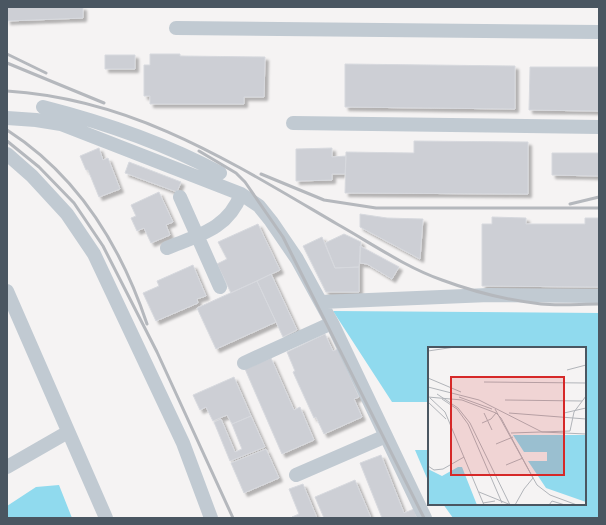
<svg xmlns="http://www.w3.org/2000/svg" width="606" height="525" viewBox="0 0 606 525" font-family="Inter,sans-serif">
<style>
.water{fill:#90daee}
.building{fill:#cdcfd5;stroke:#d7d9de;filter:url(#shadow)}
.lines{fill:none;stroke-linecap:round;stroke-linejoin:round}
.minor{stroke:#c1cad2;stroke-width:14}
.rail{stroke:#b5b8bd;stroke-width:3}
.inset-road{fill:none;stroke:#b1b4b9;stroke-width:1}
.view{fill:#d62828;fill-opacity:0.15;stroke:#d62828;stroke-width:2}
.inset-edge{fill:none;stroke:#4a5661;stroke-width:2}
</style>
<defs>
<filter id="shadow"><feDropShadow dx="3.5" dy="3.5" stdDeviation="1" flood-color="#0004"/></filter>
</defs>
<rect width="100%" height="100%" fill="#f5f3f3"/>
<!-- water -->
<path class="water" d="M333,311L599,313V518H453L443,504H585V348H429V402H392Z
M415,450H429V483Z
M59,485L72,518H7V506L36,487Z"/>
<!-- building -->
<path class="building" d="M7,7H83V18L7,21Z
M150,54H180V56L265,57L264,97H244V104H150V96H144V65H150Z
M105,55H135V69H105Z
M345,64L515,66V109L345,107Z
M530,67H599V111L529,110Z
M414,141L528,142V194L345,193L346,152L414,153Z
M99,148L103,160L108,158L120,189L99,197L88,170H86L80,156Z
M332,148V157L346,156L345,174H332V180L296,181V149Z
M552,153H599V176L552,175Z
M129,162L181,182L177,192L125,173Z
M159,192L173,222L166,225L170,235L151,243L144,228L137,231L131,218L136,216L131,205Z
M360,214L387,218L423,219L420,259L360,227Z
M492,217L526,218V224H585V218H599V287L482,286V224H492Z
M258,224L280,270L231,293L217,264L227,259L218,242Z
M344,234L361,242L359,267L335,268L325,243Z
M322,237L335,268L359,267V292H326L303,246Z
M360,246L399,267L392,279L367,264L360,263Z
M193,265L206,296L197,299L198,303L156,321L143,293L159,286L157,281Z
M271,274L297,330L283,337L257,281Z
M257,281L276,322L216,349L197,308Z
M325,334L333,351L338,349L359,397L354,399L362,417L324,434L316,417L314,418L293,372L295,371L287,352Z
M271,358L294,410L300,407L314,440L282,454L245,369Z
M234,377L251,416L232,424L227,415L213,421L206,407L200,410L193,395Z
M251,416L265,447L230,461L214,422L221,419L235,452L242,449L232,424Z
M266,449L279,478L244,493L231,463Z
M381,455L404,513L414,509L417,518H382L360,463Z
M355,480L371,518H324L315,497Z
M303,484L317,518L292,517L299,514L289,489Z"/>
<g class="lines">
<!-- minor -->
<path class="minor" d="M176,28L599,32
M43,107C106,123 164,143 220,173
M7,118L36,120L61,124L241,194L259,206L271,221L297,259L332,323L425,518
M293,123L599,127
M7,154L32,176L67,214L94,254L183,443L211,518
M180,197L220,287
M167,248C199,235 228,229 241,194
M7,291L106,518
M321,302L489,295L599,296
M244,363L332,323
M7,467L68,432
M296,475L386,436"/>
<!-- rail -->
<path class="rail" d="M7,54L46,73
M7,63L104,103
M7,91C134,99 231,162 337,224C371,243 405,267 442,280C474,292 507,300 541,304C560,306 580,304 599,304
M7,130C77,175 121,246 147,324
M7,141L39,167L74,203L103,246L157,352L233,518
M199,151L236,173L245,182L283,237L424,518
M261,174L324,200L376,208H599
M570,204L599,197"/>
</g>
<!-- overview -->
<g transform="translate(428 347)">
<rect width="158" height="158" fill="#f5f3f3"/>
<path d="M85,88H158V155L118,141L100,114H119V105H96ZM30,120H34L49,158H0V122L14,129Z" fill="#90daee"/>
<path class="inset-road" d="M0,4L27,0M139,23L158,18M0,31L33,45M56,35L158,36M0,40L51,53L114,85L158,87M9,47L30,61L42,76L82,158M0,50L34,53L68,66L73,71L105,131L96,142L87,158M31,50L64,62M2,51L17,65L56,158M14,52L29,62L40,77L74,156M77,53L154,54M0,55L18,72M67,62L109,138L122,148L149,158M56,66L64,83M81,66L158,72M136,66L158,61M54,76L63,72L68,66M83,86L142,84L146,65L158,49M68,97L85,90M78,118L95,111M0,119L6,123L15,122L36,110M51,145L83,158M55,156L67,154M121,158L124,154L137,158"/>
<path class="view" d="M23,30H136V128H23Z"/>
<rect width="158" height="158" class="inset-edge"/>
</g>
<!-- border -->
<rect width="606" height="525" fill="none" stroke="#4a5661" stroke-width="16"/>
</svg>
